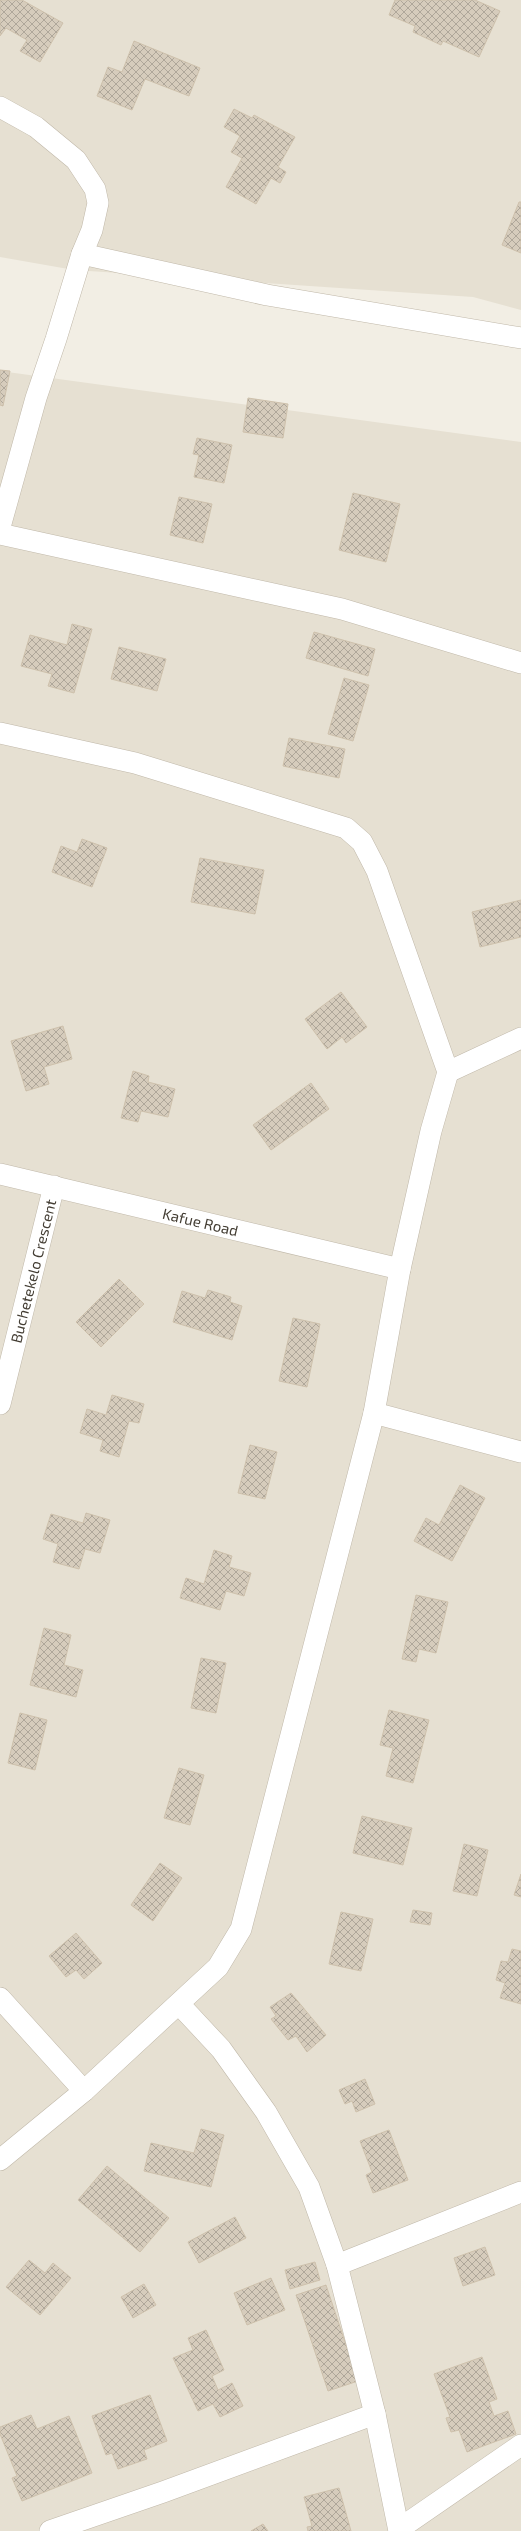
<svg xmlns="http://www.w3.org/2000/svg" width="521" height="2531" viewBox="0 0 521 2531" font-family="'Exo 2',sans-serif">
<style>
.residential{fill:#e6e0d2}
.building{fill:url(#building-cross-hatch);stroke:#cec1ac}
.lines{fill:none;stroke-linecap:round;stroke-linejoin:round}
.street-casing{stroke:#c0b8a9;stroke-width:22}
.street{stroke:#fff;stroke-width:21}
.labels{text-anchor:middle;dominant-baseline:central;stroke-width:3.5;stroke-linejoin:round;paint-order:stroke}
.street-label{font-size:15px;fill:#443e34;stroke:#fff}
</style>
<defs>
<pattern id="building-cross-hatch" width="8" height="8" patternUnits="userSpaceOnUse"><rect width="8" height="8" fill="#d6ccbc"/><path d="M0 0l8 8M0 8l8-8" fill="none" stroke="#afa79a"/></pattern>
</defs>
<rect width="100%" height="100%" fill="#f2eee4"/>
<!-- residential -->
<path class="residential" d="M0,0H521V310L473,297L74,270L0,257Z
M0,371L521,442V2531H0Z"/>
<!-- building -->
<path class="building" d="M0,0H22L63,23L40,62L20,51L27,40L6,28L0,36Z
M395,0H475L500,11L479,57L443,41L441,45L413,32L415,26L389,15Z
M134,41L200,68L189,96L145,79L132,110L97,96L108,67L122,72Z
M234,109L252,118L254,115L295,137L278,167L286,172L280,183L271,178L256,204L226,187L242,158L231,152L240,136L224,127Z
M519,202H521V253L502,245Z
M0,370L10,371L3,406L0,405Z
M248,398L288,404L283,438L243,432Z
M197,438L232,445L224,483L194,477L199,455L193,454Z
M353,493L400,504L386,562L339,550Z
M179,497L212,504L203,543L170,535Z
M72,624L92,629L74,693L48,686L52,674L21,666L30,635L67,645Z
M314,632L375,649L368,676L306,658Z
M119,647L166,659L157,691L111,679Z
M344,678L369,685L353,741L328,734Z
M289,738L345,749L339,778L283,766Z
M82,839L107,848L92,887L52,872L61,846L77,852Z
M200,858L264,870L255,914L191,902Z
M521,900V937L480,947L472,912Z
M341,992L367,1027L346,1043L342,1037L327,1049L305,1019Z
M63,1026L72,1059L44,1067L49,1084L26,1091L11,1041Z
M133,1071L149,1076L148,1082L175,1089L168,1117L141,1111L138,1122L121,1118Z
M311,1083L329,1109L271,1150L253,1125Z
M119,1279L144,1304L101,1347L76,1322Z
M208,1290L231,1297L230,1302L242,1306L232,1340L173,1322L182,1291L205,1298Z
M293,1318L320,1324L307,1387L279,1381Z
M112,1395L144,1404L139,1423L129,1421L119,1457L100,1451L103,1440L80,1433L87,1409L106,1415Z
M250,1445L277,1452L265,1499L238,1493Z
M460,1485L485,1498L452,1561L414,1541L426,1518L439,1525Z
M86,1513L110,1520L100,1553L85,1549L79,1569L53,1562L58,1544L43,1539L51,1514L83,1523Z
M214,1550L232,1556L229,1567L251,1573L244,1596L226,1591L220,1610L180,1598L186,1578L204,1584Z
M416,1595L448,1602L436,1653L419,1649L416,1662L402,1659Z
M44,1628L71,1635L64,1665L83,1670L76,1697L30,1685Z
M201,1658L226,1663L216,1713L191,1708Z
M389,1710L429,1720L413,1783L386,1776L393,1748L380,1745Z
M20,1713L47,1720L35,1770L8,1763Z
M179,1768L204,1775L190,1825L164,1818Z
M362,1816L412,1828L403,1865L353,1853Z
M464,1844L488,1850L477,1896L453,1891Z
M160,1863L182,1878L153,1921L131,1905Z
M521,1874V1897L514,1895Z
M413,1910L432,1913L430,1925L410,1922Z
M341,1912L373,1919L361,1971L329,1964Z
M76,1933L102,1963L84,1979L76,1970L66,1977L49,1956Z
M512,1949L521,1951V2004L500,1998L505,1983L496,1980L501,1961L508,1962Z
M291,1993L326,2035L307,2052L296,2036L288,2040L271,2019L276,2016L270,2007Z
M365,2079L375,2104L356,2112L352,2101L345,2104L339,2090Z
M201,2129L224,2135L211,2187L144,2171L151,2143L194,2153Z
M389,2130L408,2180L373,2193L366,2175L372,2172L360,2141Z
M107,2166L169,2218L140,2252L78,2200Z
M235,2217L246,2238L199,2263L188,2242Z
M485,2247L495,2275L463,2286L454,2258Z
M29,2260L45,2273L53,2263L71,2278L40,2315L6,2287Z
M315,2262L320,2280L290,2289L285,2270Z
M271,2278L285,2310L247,2325L234,2293Z
M144,2284L156,2305L133,2318L121,2297Z
M326,2285L358,2381L328,2391L296,2295Z
M206,2330L224,2370L212,2376L218,2390L232,2383L243,2406L220,2417L213,2404L198,2411L173,2358L193,2350L188,2338Z
M482,2357L497,2399L489,2402L494,2416L508,2411L516,2434L467,2452L459,2430L451,2432L446,2418L450,2417L434,2374Z
M150,2395L167,2441L144,2450L147,2459L118,2469L112,2453L106,2455L92,2416Z
M31,2415L37,2429L69,2416L92,2473L22,2501L12,2478L17,2476L0,2434V2427Z
M339,2488L351,2531H308L307,2527L312,2526L304,2497Z
M263,2524L268,2531H251Z"/>
<g class="lines">
<!-- street casing -->
<g class="street-casing">
<g id="street">
<path d="M0,107L36,127L76,160L95,189L98,203L92,230L82,254L56,339L36,398L0,527"/>
<path d="M82,254L267,295L521,338"/>
<path d="M0,534L342,609L521,663"/>
<path d="M0,733L135,763L346,828L362,842L377,871L448,1072L431,1131L400,1269L374,1413L241,1929L218,1967L84,2091L0,2160"/>
<path d="M448,1072L521,1038"/>
<path id="s1" d="M0,1174L400,1269"/>
<path id="s2" d="M0,1404L54,1186"/>
<path d="M374,1413L521,1452"/>
<path d="M0,1998L84,2091"/>
<path d="M179,2004L221,2049L266,2112L309,2187L337,2265L375,2414"/>
<path d="M337,2265L521,2192"/>
<path d="M399,2529L521,2445"/>
<path d="M50,2531L163,2492L375,2414L399,2531"/>
</g>
</g>
<!-- street -->
<use href="#street" class="street"/>
</g>
<g class="labels">
<!-- street labels -->
<g class="street-label">
<text stroke="none"><textPath href="#s1" startOffset="206">Kafue Road</textPath></text>
<text stroke="none"><textPath href="#s2" startOffset="137">Buchetekelo Crescent</textPath></text>
</g>
</g>
</svg>
